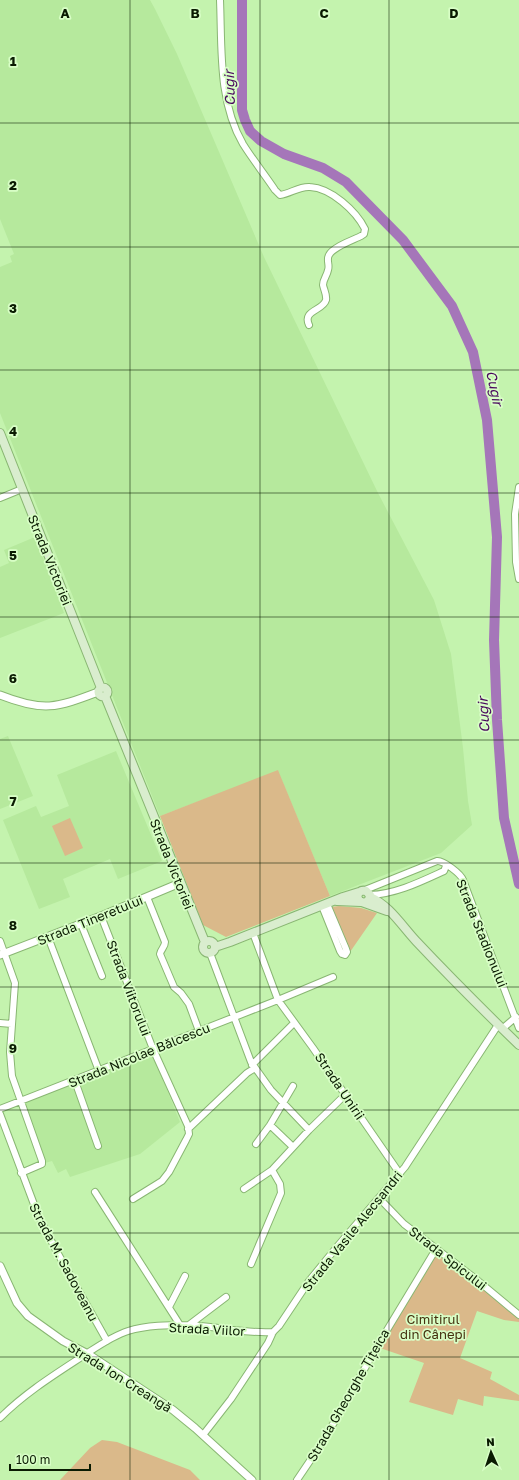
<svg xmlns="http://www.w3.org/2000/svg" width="519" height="1480" viewBox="0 0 519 1480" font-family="'Golos Text',sans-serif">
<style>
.built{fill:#b6e99d}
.green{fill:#dab98a}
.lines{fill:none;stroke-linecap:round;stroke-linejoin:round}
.river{stroke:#a576b9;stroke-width:10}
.minor-casing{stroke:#89b673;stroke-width:8}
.tertiary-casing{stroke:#89b673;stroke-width:9}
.secondary-casing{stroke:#89b673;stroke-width:10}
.minor{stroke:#fff;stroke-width:6}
.tertiary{stroke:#fff;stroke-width:7}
.secondary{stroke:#d9edce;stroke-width:8}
.grid{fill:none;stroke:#0a1b02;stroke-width:1;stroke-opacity:0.55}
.labels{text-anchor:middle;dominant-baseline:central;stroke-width:3.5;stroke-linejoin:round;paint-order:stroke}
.street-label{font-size:13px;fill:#0a1b02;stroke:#d8fec6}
.park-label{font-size:13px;fill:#44300e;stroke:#d8fec6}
.water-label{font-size:14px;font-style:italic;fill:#48075d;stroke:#d8fec6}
.grid-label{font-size:13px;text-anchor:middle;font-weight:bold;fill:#0a1b02;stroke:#d8fec6;stroke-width:3.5;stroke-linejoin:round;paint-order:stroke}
</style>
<rect width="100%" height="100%" fill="#c4f3ae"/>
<!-- built -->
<path class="built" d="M0,0H150L155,9L177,54L264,257L378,493L434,600L451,654L463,748L468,801L472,825L441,853L330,896L278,771L160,816L0,413V267L12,262L10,256L14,254L0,219Z
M35,537L64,613L0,638V567L9,563L4,550Z
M8,736L33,796L0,809V739Z
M116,751L162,861L118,879L110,859L63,879L70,897L39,909L3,820L36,806L41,817L69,806L57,775Z
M152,1053L180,1122L140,1154L70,1177L66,1169L58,1173L52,1161L45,1163L24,1103Z"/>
<!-- green -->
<path class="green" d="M278,770L330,896L226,937L203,925L160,816Z
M70,818L83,848L65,856L52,826Z
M339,906L361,908L377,913L350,952L331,907Z
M437,1253L519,1317V1322L504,1320L477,1311L460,1358L492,1372L490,1379L519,1395V1401L484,1396L483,1406L458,1399L453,1415L409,1402L424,1363L380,1348Z
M102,1440L117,1442L190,1470L200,1480H60L90,1448Z"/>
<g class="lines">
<!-- river -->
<path class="river" d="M242,0V110L245,120L250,131L261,141L284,154L323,168L346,182L403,240L452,306L473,352L487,420L497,537L494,640L497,720L504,818L519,884"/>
<!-- minor casing -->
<g class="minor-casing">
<path id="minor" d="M220,0C222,48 218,101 243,144C253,160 265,175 275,190L280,195C290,194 299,186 310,187C331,188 356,211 365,229L364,234L361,236C353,240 333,247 329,255C326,260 330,265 328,270C327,276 323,279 323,285C324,290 327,295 326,300C323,311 302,310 309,325
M519,487L515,514L516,562L519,579
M0,498L22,489
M365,890L437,861C443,860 461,874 463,880L519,1028
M370,895C396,894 420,882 444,871L446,866
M147,897L165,942C165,947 161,949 160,954L174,987L181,993L189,1004L199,1031
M322,906L340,951L342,954L345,955L347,952L346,949L327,904
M101,916L153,1049L188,1126L189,1134L186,1140L169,1172L162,1181L133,1199
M81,924L102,976
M253,933L278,1000L313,1048L400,1174
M48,937L99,1071
M0,941L15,983L10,1052L12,1076L42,1161V1164L21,1173
M210,953L251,1062L271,1090L309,1130
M0,1023L12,1024
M502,1029L516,1017
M252,1065L294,1023
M75,1081L98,1146
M0,1109L278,1000L333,977
M0,1114L38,1215L57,1252L107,1341
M270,1125L293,1147
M188,1129L247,1073L255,1068
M256,1144L270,1125L293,1086
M244,1189L272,1170L309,1130L346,1094
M95,1192L180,1325
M379,1198L404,1224L477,1280L519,1315
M251,1264L281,1193L280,1184L272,1170
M169,1307L185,1276
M189,1325L226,1297
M0,1418C25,1393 54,1375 83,1356C97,1347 112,1336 128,1331C147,1325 169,1325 188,1325C217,1326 245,1334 273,1332
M203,1435L231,1399L268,1343L273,1332L279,1326L309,1281L336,1248L405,1167L498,1025
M297,1480L324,1440L378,1345L436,1249"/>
</g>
<!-- tertiary casing -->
<g class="tertiary-casing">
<path id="tertiary" d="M0,695C43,712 56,708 98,692
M0,955L101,916L180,883
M0,1266L17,1303L28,1316L63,1341L88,1354L173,1410L195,1428L252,1480"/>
</g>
<!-- secondary casing -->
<g class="secondary-casing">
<path id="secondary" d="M0,433L101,688
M98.5 692a4.5 4.5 0 1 1 9 0a4.5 4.5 0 1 1-9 0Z
M105,696L205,942
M370,897C389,905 402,926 416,941C449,976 484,1011 519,1045
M337,901L361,902
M365,903L369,900L370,895L366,891C362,890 359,891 357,896L359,901L387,911
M203 947a6 6 0 1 1 12 0a6 6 0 1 1-12 0Z
M215,947L230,942L343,897L359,892"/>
</g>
<!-- minor -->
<use href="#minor" class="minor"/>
<!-- tertiary -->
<use href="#tertiary" class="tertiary"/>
<!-- secondary -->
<use href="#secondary" class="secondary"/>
</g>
<!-- grid -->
<path class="grid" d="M130,0V1480M260,0V1480M389,0V1480M0,123H519M0,247H519M0,370H519M0,493H519M0,617H519M0,740H519M0,863H519M0,987H519M0,1110H519M0,1233H519M0,1357H519"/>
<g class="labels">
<!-- street labels -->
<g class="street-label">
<text transform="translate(50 560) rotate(68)">Strada Victoriei</text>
<text transform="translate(172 864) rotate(68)">Strada Victoriei</text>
<text transform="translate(90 920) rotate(-22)">Strada Tineretului</text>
<text transform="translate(482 933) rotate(68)">Strada Stadionului</text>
<text transform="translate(129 988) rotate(69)">Strada Viitorului</text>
<text transform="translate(139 1055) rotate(-22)">Strada Nicolae Bălcescu</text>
<text transform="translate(340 1086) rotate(56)">Strada Unirii</text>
<text transform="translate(352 1231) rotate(-51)">Strada Vasile Alecsandri</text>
<text transform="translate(448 1258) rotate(38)">Strada Spicului</text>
<text transform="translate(64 1262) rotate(62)">Strada M. Sadoveanu</text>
<text transform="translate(207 1329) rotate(3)">Strada Viilor</text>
<text transform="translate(120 1377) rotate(32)">Strada Ion Creangă</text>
<text transform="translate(348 1395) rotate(-60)">Strada Gheorghe Țițeica</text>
</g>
<!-- park labels -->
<g class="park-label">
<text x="433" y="1319">Cimitirul<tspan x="433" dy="15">din Cânepi</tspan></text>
</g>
<!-- water labels -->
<g class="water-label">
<text transform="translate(229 88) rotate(-92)">Cugir</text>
<text transform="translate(495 388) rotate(78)">Cugir</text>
<text transform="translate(483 715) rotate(-93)">Cugir</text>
</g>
</g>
<g class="grid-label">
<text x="65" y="18">A</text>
<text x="195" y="18">B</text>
<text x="324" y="18">C</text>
<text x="454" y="18">D</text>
<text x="13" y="66">1</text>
<text x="13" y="190">2</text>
<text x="13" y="313">3</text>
<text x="13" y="436">4</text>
<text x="13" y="560">5</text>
<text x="13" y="683">6</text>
<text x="13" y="806">7</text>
<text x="13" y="930">8</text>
<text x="13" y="1053">9</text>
</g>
<!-- north arrow -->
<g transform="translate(491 1452) rotate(357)" stroke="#d8fec6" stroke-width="3" paint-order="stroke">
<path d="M0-3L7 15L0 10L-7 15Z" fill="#0a1b02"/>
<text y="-6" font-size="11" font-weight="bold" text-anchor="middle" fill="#0a1b02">N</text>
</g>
<!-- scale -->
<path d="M10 1464v6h80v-6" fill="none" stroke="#0a1b02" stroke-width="2"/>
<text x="16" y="1464" font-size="12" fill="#0a1b02" stroke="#d8fec6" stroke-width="3" paint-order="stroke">100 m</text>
</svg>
